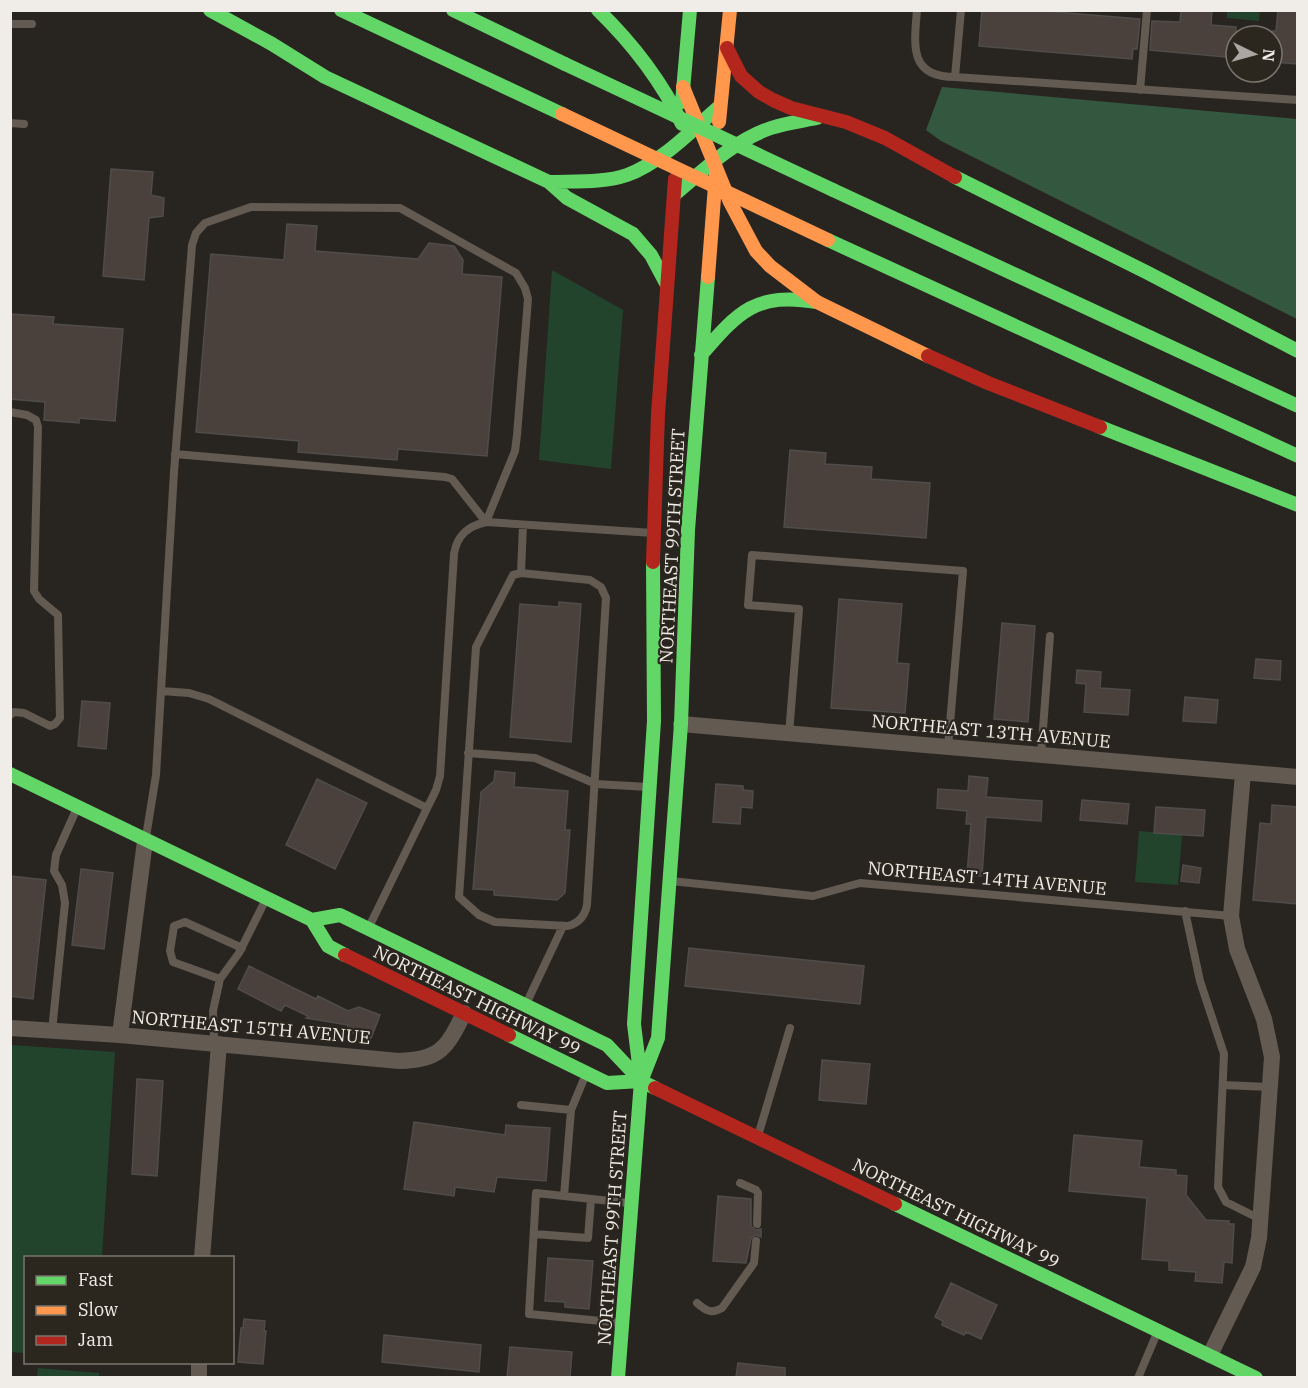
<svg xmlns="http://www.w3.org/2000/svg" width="1308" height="1388" viewBox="0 0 1308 1388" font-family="'IBM Plex Serif',serif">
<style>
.green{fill:#22442d}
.forest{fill:#33583f}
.building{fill:#4a413d;stroke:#4f4c49;stroke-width:1.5}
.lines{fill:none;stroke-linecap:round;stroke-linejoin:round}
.lane{stroke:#635a51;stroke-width:8}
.street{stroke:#635a51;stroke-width:16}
.fast{stroke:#63d668;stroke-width:14}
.slow{stroke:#ff974d;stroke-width:14}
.jam{stroke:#b3261e;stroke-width:14}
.fast-bridge{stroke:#63d668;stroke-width:14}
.slow-bridge{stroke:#ff974d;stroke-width:14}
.labels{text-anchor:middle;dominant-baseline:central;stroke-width:4.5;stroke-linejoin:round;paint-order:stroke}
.street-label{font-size:18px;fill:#f0ede8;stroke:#2b261e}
</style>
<rect width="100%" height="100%" fill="#282521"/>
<!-- green -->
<path class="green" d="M1227,11H1260L1259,21L1227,18Z
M552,270L623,310L611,469L539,460Z
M1139,831L1182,835L1178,885L1135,882Z
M11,1045L115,1052L102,1257L26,1258L25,1353L10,1352Z
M38,1368L99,1373V1377H37Z"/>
<!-- forest -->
<path class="forest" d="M942,87L1297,119V319L941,141L926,130Z"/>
<!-- building -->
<path class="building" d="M982,10H1032L1140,19L1137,49H1133L1132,59L979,46Z
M1181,10H1212L1211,25L1236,27V58L1150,50L1152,21L1180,22Z
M1278,10H1298V64L1272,62V31H1276Z
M111,169L153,172L151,195L164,198L163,216L149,218L144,280L103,276Z
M287,224L317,226L315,251L418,259L429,243L454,246L463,260L462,274L502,277L487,456L398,449L397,460L298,452L299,441L196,432L211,254L284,260Z
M11,314L54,317L53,324L123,329L115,421L79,418V423L44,420L45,402L10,399Z
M790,450L826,453L825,464L872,467L871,479L930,483L926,538L784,527Z
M839,599L902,604L897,663L909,664L905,713L831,708Z
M559,602L581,604L571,742L510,737L520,604L559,607Z
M1002,623L1035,626L1028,722L994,719Z
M1256,659L1281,661L1280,680L1254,678Z
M1077,670L1101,672L1100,688L1130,690L1128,715L1084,712L1086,684L1076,683Z
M1185,697L1218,700L1216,723L1183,721Z
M82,701L110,703L106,749L78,746Z
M495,771L515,773L514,787L568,791L565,830H570L565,893L557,900L494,895V890L473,889L481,792L494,781Z
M969,776L988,778L986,797L1042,801L1041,821L986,817L982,876L967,875L971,824H966L967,811L937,808L938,789L968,791Z
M317,779L367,803L335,869L286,845Z
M716,784L743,786V790L753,791L752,808L741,807L740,824L713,822Z
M1082,800L1129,804L1127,824L1080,820Z
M1272,805L1298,807V904L1253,900L1260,823L1271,824Z
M1156,807L1205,810L1203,836L1154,833Z
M1183,865L1201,868L1199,883L1181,881Z
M81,869L113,873L104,949L72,945Z
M10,876L46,880L33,999L10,996Z
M689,948L864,966L860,1004L685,986Z
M249,966L316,999L318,996L348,1011L359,1007L380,1015L371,1038L347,1031L348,1025L306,1018L308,1016L285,1005L281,1011L238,989Z
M822,1060L870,1064L866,1104L819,1100Z
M137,1079L163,1081L157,1176L132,1174Z
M414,1122L505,1135L506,1125L550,1128L546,1181L497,1177L494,1192L455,1187L454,1196L404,1189Z
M1074,1135L1142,1141L1139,1167L1176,1170V1175L1187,1176L1186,1195L1206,1220L1229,1221V1224H1234L1232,1263L1224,1262L1222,1283L1195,1281L1196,1272L1169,1270V1261L1142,1259L1147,1198L1069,1191Z
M718,1196L751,1199V1226L756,1230L761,1229V1237L756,1235L751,1238L746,1263L713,1261Z
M548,1258L593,1261L589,1309L565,1307V1302L545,1301Z
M951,1283L997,1305L981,1339L966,1332L964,1335L942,1325L943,1321L935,1317Z
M244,1319L265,1321L264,1331H266L263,1364L238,1362L241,1328H243Z
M384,1335L481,1345L479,1372L382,1362Z
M510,1347L572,1352L570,1377H507Z
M738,1363L785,1368V1377H736Z"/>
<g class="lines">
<!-- lane -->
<path class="lane" d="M917,10C914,46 909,77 955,77
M961,10L955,77L1298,100
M10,24H32
M1140,90L1147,10
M10,123L24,124
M10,412L27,415L36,420L38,427L34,591L39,599L58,615L60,718L55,724L50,726L24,713L14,712L10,715
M175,454L445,477L452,479L486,522
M521,573L590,580L601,587L606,598L587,905C585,916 579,923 568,926L495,922L479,915L459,897L476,647L513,575Z
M521,573L523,525
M161,691L189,693L209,699L427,808
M789,734L799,609L748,605L752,555L963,571L948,747
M468,753L535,758L596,784L648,787
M1041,755L1050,636
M146,837L156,775L174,472L192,245L196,233L205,223L251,207L400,208L516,273L525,288L528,299L517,435L515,451L486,522
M671,881L813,896L860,883L1231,916
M1185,911L1200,981L1224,1054L1218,1187L1226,1202L1260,1219
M368,929L436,790L440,776L454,554C457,535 468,526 486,522L653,533
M220,979L173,962L170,951L174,926L185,922L242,948
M526,1004L563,926
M52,1031L65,903L62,885L54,871L56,855L77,808
M219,1044L214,1037L213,1011L220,979L239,953L266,899
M1223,1085L1270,1087
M521,1105L571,1110
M758,1136L790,1028
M740,1183L756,1190L758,1193L757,1224
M564,1196L571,1110L586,1074
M534,1234L588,1238L591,1199
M697,1303C706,1311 711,1314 722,1308L754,1263L756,1241
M622,1323L529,1314L536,1193L629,1203
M1138,1378L1157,1333"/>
<!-- street -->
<path class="street" d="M681,724L1298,777
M10,1028L120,1035L399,1061C440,1060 447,1048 464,1013
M120,1035L145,841
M202,1258L219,1044
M1210,1355L1253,1267L1259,1238L1272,1057L1264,1019L1237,949L1231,916L1243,773
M199,1362V1378"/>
<!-- fast -->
<path class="fast" d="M210,10L272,44L325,77L549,182L567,198L633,234L651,255L667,285
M341,10L562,114
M453,10L565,64
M598,10C633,44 661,80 682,124
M682,102L690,10
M955,177L1146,272L1298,351
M549,182C574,181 604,183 627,175C661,163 693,129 720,106
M833,190L1298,406
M674,195C704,170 733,141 771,128C786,123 802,121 817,118
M828,240L1298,456
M701,355C739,311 756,292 817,302
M1100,427L1298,505
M10,774L312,920L328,946L345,955
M312,920L340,915L607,1045L641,1081L655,1088
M509,1035L607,1083L641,1081
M642,1079L658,1038L681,724L688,530L708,277
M895,1204L1256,1378
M618,1378L641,1081L634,1024L654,721L653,562"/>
<!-- slow -->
<path class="slow" d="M683,87L730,202L756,251L770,266L817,302L928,356
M719,122L730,10
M708,277L716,172"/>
<!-- jam -->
<path class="jam" d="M727,48L741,76L759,92L773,100L791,108L846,122L885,138L955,177
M928,356L988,383L1100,427
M653,562L658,414L675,179
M345,955L509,1035
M655,1088L895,1204"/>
<!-- fast-bridge -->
<path class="fast-bridge" d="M565,64L833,190"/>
<!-- slow-bridge -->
<path class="slow-bridge" d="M562,114L828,240"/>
</g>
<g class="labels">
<!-- street labels -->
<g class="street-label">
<text transform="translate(672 546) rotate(-87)">NORTHEAST 99TH STREET</text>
<text transform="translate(991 731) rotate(5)">NORTHEAST 13TH AVENUE</text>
<text transform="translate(987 878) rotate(5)">NORTHEAST 14TH AVENUE</text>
<text transform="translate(477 1000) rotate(26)">NORTHEAST HIGHWAY 99</text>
<text transform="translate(251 1027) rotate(5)">NORTHEAST 15TH AVENUE</text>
<text transform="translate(956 1213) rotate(26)">NORTHEAST HIGHWAY 99</text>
<text transform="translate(612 1228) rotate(-86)">NORTHEAST 99TH STREET</text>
</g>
</g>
<!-- border -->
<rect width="1308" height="1388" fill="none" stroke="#f0ede8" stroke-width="24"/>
<!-- legend -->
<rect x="24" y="1256" width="210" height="108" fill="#2b261e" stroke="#7a766f" stroke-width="1.5"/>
<rect x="36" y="1276" width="30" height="9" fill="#63d668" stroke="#7a766f" stroke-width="1.5"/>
<text x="78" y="1286" font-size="18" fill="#f0ede8">Fast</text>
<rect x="36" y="1306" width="30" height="9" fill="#ff974d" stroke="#7a766f" stroke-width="1.5"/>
<text x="78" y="1316" font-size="18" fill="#f0ede8">Slow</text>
<rect x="36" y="1336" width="30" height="9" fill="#b3261e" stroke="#7a766f" stroke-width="1.5"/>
<text x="78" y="1346" font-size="18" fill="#f0ede8">Jam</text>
<!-- north arrow -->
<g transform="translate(1254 54) rotate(95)"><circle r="28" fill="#2b261e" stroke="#7a766f" stroke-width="1.5"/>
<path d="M0-4.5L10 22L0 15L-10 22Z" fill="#aaa7a2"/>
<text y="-9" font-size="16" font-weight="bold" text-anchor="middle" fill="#f0ede8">N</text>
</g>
</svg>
